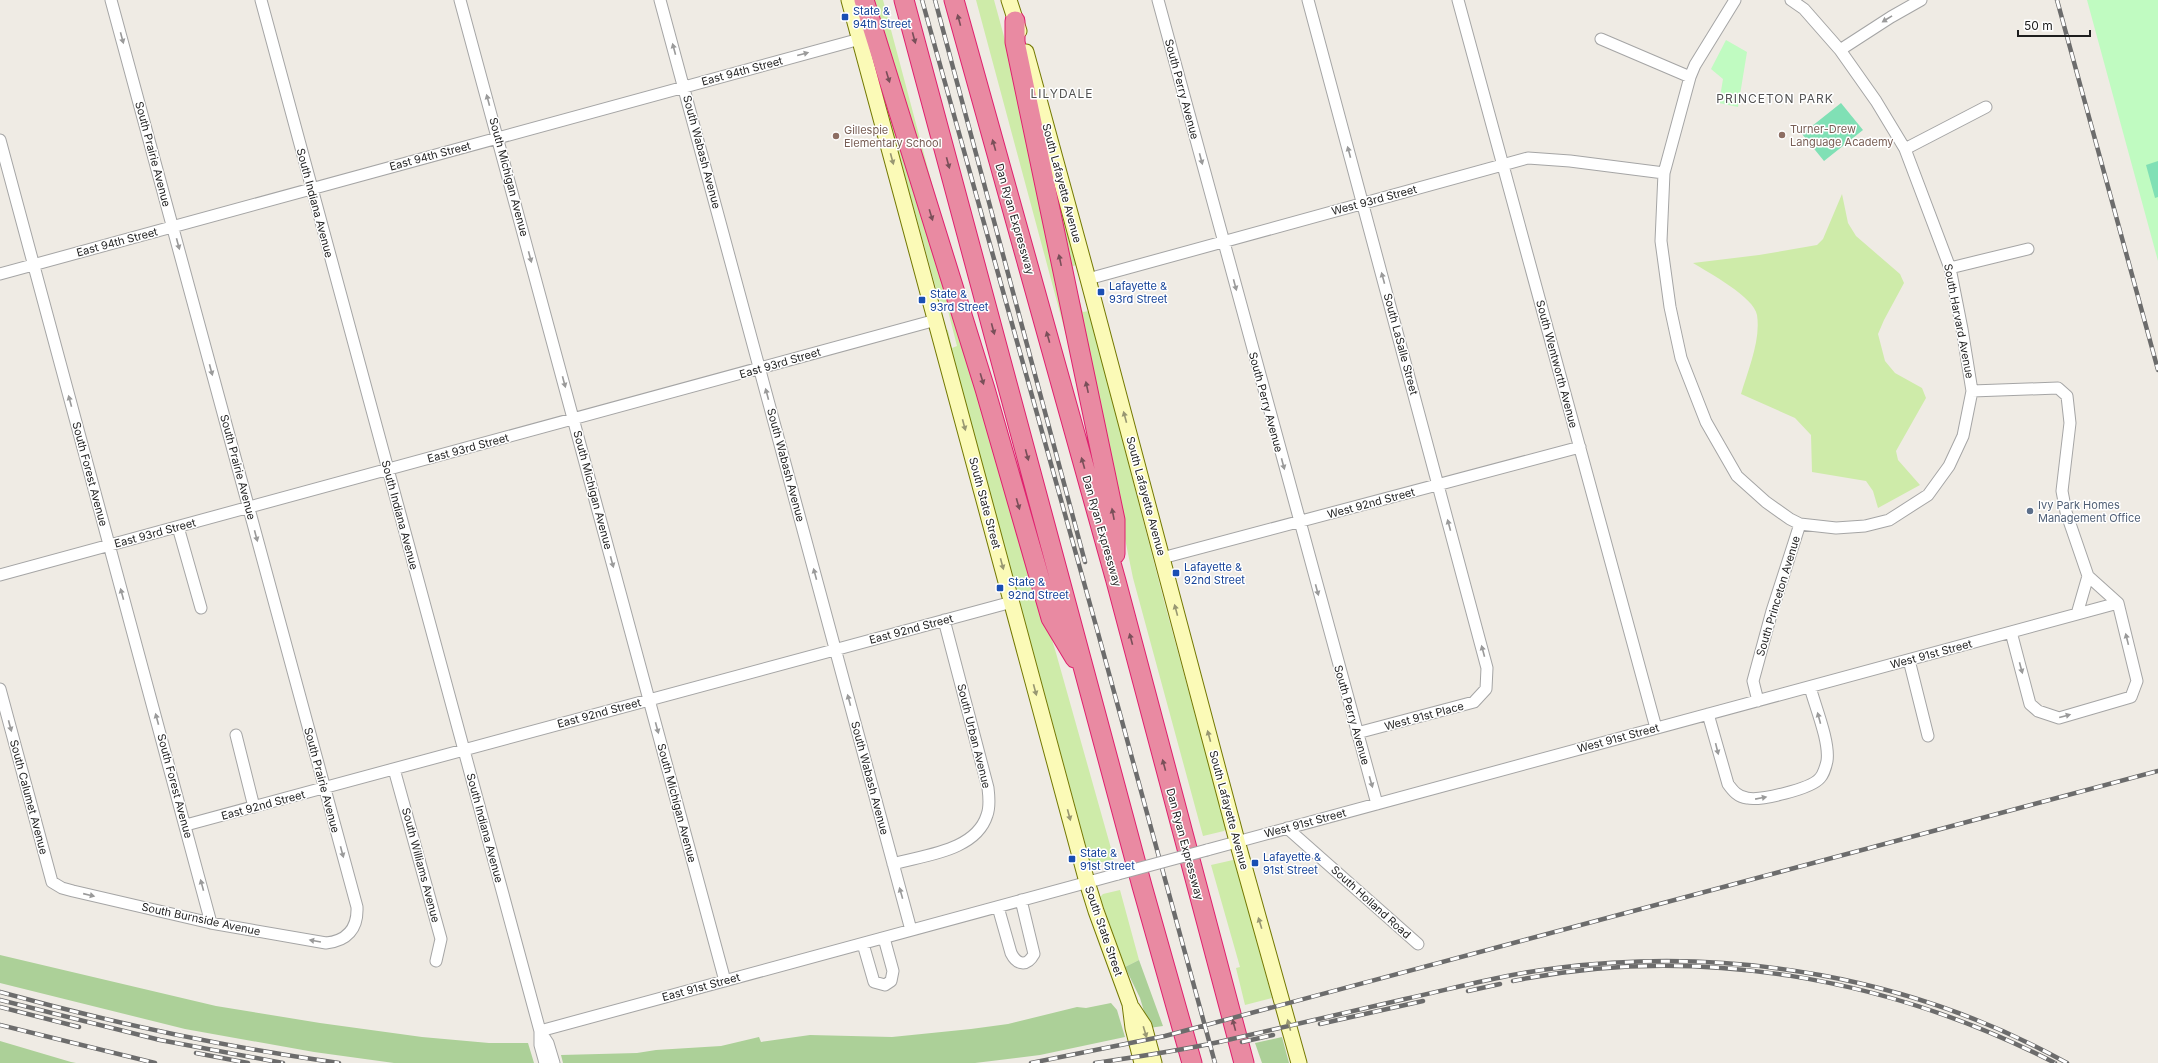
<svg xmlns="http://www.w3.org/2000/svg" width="2158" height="1063" viewBox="0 0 2158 1063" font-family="Inter,sans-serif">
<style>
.grass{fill:#ceeba9}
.forest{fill:#acd098}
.park{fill:#c0fbc1}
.pitch{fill:#80e0b5}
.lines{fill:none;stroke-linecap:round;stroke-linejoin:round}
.minor-casing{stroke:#a5a5a5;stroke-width:13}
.secondary-casing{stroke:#737802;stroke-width:17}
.motorway-casing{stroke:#df206e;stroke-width:21}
.minor{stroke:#fff;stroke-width:11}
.secondary{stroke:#fbfab7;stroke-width:15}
.motorway{stroke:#e98aa2;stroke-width:19}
.rail-casing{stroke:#6c6c6c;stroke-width:4.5}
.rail{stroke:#fff;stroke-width:3;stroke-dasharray:9;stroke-linecap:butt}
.minor-bridge-casing{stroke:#a5a5a5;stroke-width:13;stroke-linecap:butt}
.minor-bridge{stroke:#fff;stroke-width:11}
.oneway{fill:#9a9a9a}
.oneway2{fill:#794f59}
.oneway3{fill:#989772}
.transit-dot{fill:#1a4fb4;stroke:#fff;stroke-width:1.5}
.education-dot{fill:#8d6e63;stroke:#fff;stroke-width:1.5}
.service-dot{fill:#5c6f8a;stroke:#fff;stroke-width:1.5}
.labels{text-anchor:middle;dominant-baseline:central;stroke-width:3;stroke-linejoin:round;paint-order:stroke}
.transit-label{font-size:11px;fill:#164399;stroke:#fff;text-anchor:start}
.street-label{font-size:11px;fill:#1e1e1e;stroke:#fff}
.education-label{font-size:11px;fill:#785e54;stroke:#fff;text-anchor:start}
.service-label{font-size:11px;fill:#4e5e75;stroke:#fff;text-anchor:start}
.neighbourhood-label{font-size:12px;letter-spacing:1px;fill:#515151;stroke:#fff}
</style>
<rect width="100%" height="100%" fill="#efebe4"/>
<!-- grass -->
<path class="grass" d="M869,0H883L939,210Z
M976,0H994L1025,113L1074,365Z
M880,70L1056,653L1114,859L1091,865L946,330H948L952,348L957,346L946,303H941L938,296L876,71Z
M1051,177L1076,265L1071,267L1082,310L1083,312L1089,311L1165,605L1226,828L1224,831L1203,836L1133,578Z
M1842,194L1848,223L1856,236L1900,274L1904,283L1884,320L1878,334L1885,361L1895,373L1922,388L1926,398L1896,451L1898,460L1920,485L1878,508L1873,491L1866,481L1812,472L1811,435L1795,418L1741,394C1748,370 1761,340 1757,315C1754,297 1709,273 1693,263L1759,255L1817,245L1823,239Z
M1233,860L1235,861L1272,998L1245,1005L1236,968L1240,967L1211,865Z
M1120,890L1139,960L1125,967L1100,897L1103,894Z"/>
<!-- forest -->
<path class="forest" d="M0,955L216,1006L320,1023L422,1037L489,1043H528L534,1063H394L314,1052L185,1029L0,983Z
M1139,960L1163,1026L1149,1028L1140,998L1125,967Z
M1111,1003L1117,1010L1125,1037L1040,1055L975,1063H563L561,1055L637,1053L656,1050L721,1046L759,1037L761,1042L810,1035L892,1037L971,1029L1008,1024L1077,1007L1086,1008Z
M1282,1037L1289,1063H1262L1255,1043Z
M0,1041L71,1062L76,1063H0Z"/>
<!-- park -->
<path class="park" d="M2087,0H2158V261Z
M1726,40L1747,52L1738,107L1719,103L1723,79L1711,69Z"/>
<!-- pitch -->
<path class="pitch" d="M1841,103L1863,130L1824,161L1802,134Z
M2158,161V197L2155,198L2146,165Z"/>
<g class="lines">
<!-- minor casing -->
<g class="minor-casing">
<path id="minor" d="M261,0L540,1031V1045L545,1063
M460,0L725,981
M660,0L911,930
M1158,0L1377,804
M1308,0L1487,668L1486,689L1474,702L1357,733
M1458,0L1656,728
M1735,0L1695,65L1690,77L1664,173L1661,241L1670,307L1681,358L1706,422L1737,476L1766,502L1790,519L1800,524L1836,528L1865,526L1889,520L1928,495L1949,466L1963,436L1972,391L1962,329L1950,268L1905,149L1876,101L1840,50L1804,9L1791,0
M1601,39L1690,77
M1840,50L1891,17L1921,0
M0,140L211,923
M1905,149L1986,107
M1950,268L2028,249
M0,274L860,39
M1088,279L1528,158L1570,161L1664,173
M1972,391L2058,388L2067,396L2070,423L2062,491L2066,512L2088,576L2118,603L2137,681L2131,697L2059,718L2038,711L2030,704L2011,632
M178,527L201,608
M1162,558L1580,447
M0,575L936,320
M2077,614L2088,576
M1909,660L1928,736
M0,689L52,882L62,888L73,891L211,923L326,943C347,941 358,929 357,907L111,0
M1758,701L1753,681L1772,611L1800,524
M1708,714L1728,784C1733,791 1738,797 1747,798C1760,801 1811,789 1820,778C1823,775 1826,766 1827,761C1830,742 1815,706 1810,687
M236,735L254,807
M394,769L441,939L436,961
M186,825L1012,602
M1287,828L1418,944
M1207,850L2118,603
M893,864C924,855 976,851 987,815C990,807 989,796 988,788L944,620
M998,907L1011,953C1017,965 1027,967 1034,954L1021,900
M863,944L874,982L885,985L891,981L893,971L884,938
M540,1031L1118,874
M540,1031L548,1043L554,1063"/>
</g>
<!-- secondary casing -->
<g class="secondary-casing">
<path id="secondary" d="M849,0L1087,882L1096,911L1130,1004L1133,1028L1142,1063
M1009,0L1019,31
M1026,52L1088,279L1237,841L1299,1063
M1132,1008L1144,1026L1154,1063"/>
</g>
<!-- motorway casing -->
<g class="motorway-casing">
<path id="motorway" d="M864,0L985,389L1051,618L1075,658
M904,0L1142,886L1192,1063
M954,0L1116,581L1244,1063
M1015,21V42L1115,520V554"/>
</g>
<!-- minor -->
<use href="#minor" class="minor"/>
<!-- secondary -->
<use href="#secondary" class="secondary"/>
<!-- motorway -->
<use href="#motorway" class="motorway"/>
<!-- rail casing -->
<g class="rail-casing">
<path id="rail" d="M922,0L1098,633L1215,1063
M935,0L1085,562
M2057,0L2158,370
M1513,981C1696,943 1890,978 2055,1063
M1468,991L1500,984
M0,992C112,1023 225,1047 339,1063
M0,1000L160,1040L283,1063
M0,1007L79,1027
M1320,1024L1423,1001
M0,1025L155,1063
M1242,1042L1273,1035
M196,1053L248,1063
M1031,1063L1165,1036L2158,771
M1095,1063C1136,1057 1178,1051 1219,1042C1281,1028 1343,1013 1405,999C1455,988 1506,974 1557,968C1733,946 1912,977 2067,1063"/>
</g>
<!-- rail -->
<use href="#rail" class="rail"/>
<!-- minor-bridge casing -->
<g class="minor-bridge-casing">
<path id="minor-bridge" d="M1118,874L1207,850"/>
</g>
<!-- minor-bridge -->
<use href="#minor-bridge" class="minor-bridge"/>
</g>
<!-- one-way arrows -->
<defs><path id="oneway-solid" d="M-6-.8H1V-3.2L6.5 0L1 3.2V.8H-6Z"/></defs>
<g class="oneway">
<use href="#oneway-solid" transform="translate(1887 19) rotate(148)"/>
<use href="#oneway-solid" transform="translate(122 38) rotate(75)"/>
<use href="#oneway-solid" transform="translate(674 49) rotate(-105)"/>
<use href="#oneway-solid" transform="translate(803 54) rotate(-15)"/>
<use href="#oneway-solid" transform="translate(488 100) rotate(-105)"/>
<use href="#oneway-solid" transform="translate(1349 152) rotate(-105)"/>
<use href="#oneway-solid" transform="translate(1201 159) rotate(75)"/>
<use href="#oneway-solid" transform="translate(178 244) rotate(75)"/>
<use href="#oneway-solid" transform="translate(530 257) rotate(75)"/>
<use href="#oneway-solid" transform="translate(1383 278) rotate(-105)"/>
<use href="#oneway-solid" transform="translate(1235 285) rotate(75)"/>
<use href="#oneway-solid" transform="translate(211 370) rotate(75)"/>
<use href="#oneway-solid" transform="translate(564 382) rotate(75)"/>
<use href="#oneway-solid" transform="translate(767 394) rotate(-105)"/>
<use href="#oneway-solid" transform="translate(70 401) rotate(-105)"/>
<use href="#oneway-solid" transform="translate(1283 464) rotate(75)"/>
<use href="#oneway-solid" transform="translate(1449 525) rotate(-105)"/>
<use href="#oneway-solid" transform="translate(256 536) rotate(75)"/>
<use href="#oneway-solid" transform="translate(612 562) rotate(75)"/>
<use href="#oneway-solid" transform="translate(815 574) rotate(-105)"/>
<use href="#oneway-solid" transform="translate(1317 590) rotate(75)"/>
<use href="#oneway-solid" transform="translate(122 594) rotate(-105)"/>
<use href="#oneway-solid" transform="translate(2127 639) rotate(-104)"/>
<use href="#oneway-solid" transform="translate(1483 651) rotate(-105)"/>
<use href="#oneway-solid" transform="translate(2021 668) rotate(75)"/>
<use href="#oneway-solid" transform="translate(849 700) rotate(-105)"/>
<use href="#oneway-solid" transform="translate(2065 716) rotate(-15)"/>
<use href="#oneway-solid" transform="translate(1819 718) rotate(-105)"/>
<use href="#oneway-solid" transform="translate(157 719) rotate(-105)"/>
<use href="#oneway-solid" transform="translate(10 726) rotate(75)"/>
<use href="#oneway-solid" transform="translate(657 728) rotate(75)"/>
<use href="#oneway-solid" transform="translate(1717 749) rotate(76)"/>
<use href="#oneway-solid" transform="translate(1371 782) rotate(74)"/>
<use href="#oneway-solid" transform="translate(1761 798) rotate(-11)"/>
<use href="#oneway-solid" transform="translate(342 852) rotate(75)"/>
<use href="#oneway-solid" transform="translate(202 885) rotate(-105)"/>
<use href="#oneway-solid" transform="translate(901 893) rotate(-106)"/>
<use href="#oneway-solid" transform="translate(89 895) rotate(13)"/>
<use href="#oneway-solid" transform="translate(315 941) rotate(-170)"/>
</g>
<g class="oneway2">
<use href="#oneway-solid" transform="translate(959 20) rotate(-105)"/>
<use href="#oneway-solid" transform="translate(914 38) rotate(75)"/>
<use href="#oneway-solid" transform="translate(888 77) rotate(73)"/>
<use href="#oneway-solid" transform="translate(994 145) rotate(-106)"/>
<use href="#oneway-solid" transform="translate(948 163) rotate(75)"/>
<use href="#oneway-solid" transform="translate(931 215) rotate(73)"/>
<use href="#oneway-solid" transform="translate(1060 260) rotate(-102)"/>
<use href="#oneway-solid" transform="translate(993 329) rotate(75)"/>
<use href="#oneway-solid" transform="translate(1048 337) rotate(-106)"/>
<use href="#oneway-solid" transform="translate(982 379) rotate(73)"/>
<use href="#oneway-solid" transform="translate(1087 387) rotate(-102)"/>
<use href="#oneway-solid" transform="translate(1027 455) rotate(75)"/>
<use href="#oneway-solid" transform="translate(1083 463) rotate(-106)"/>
<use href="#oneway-solid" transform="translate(1018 504) rotate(74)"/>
<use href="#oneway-solid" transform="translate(1113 514) rotate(-101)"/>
<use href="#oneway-solid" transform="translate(1131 639) rotate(-105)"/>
<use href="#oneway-solid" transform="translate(1164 765) rotate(-105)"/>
<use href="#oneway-solid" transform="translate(1234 1025) rotate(-105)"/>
</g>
<g class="oneway3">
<use href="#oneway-solid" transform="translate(892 159) rotate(75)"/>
<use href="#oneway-solid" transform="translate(1125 417) rotate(-105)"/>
<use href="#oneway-solid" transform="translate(964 425) rotate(75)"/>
<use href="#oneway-solid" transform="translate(1002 564) rotate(75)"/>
<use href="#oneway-solid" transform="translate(1176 610) rotate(-105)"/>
<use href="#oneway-solid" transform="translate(1035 690) rotate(75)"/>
<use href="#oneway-solid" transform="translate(1209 736) rotate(-105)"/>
<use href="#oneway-solid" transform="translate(1069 815) rotate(75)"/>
<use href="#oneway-solid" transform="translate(1260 923) rotate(-107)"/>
<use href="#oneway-solid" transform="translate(1289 1025) rotate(-105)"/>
<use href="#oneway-solid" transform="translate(1145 1032) rotate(73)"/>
</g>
<!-- markers -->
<g class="transit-dot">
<rect x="841" y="13" width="8" height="8" rx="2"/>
<rect x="1097" y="288" width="8" height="8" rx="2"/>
<rect x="918" y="296" width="8" height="8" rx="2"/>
<rect x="1172" y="569" width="8" height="8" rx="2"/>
<rect x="996" y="584" width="8" height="8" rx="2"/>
<rect x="1068" y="855" width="8" height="8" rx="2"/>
<rect x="1251" y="859" width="8" height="8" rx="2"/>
</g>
<g class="education-dot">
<circle cx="1782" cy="135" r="4"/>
<circle cx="836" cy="136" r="4"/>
</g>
<circle class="service-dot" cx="2030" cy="511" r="4"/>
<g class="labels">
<!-- transit labels -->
<g class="transit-label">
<text x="853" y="11">State &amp;<tspan x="853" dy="13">94th Street</tspan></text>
<text x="1109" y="286">Lafayette &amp;<tspan x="1109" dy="13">93rd Street</tspan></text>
<text x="930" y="294">State &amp;<tspan x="930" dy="13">93rd Street</tspan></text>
<text x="1184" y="567">Lafayette &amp;<tspan x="1184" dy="13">92nd Street</tspan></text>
<text x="1008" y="582">State &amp;<tspan x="1008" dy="13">92nd Street</tspan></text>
<text x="1080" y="853">State &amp;<tspan x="1080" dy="13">91st Street</tspan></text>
<text x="1263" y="857">Lafayette &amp;<tspan x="1263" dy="13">91st Street</tspan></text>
</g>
<!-- street labels -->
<g class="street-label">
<text transform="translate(742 71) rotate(-15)">East 94th Street</text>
<text transform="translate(1182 89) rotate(75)">South Perry Avenue</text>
<text transform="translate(702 152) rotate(75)">South Wabash Avenue</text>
<text transform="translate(153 154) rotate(75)">South Prairie Avenue</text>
<text transform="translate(430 156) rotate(-15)">East 94th Street</text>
<text transform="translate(509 177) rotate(75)">South Michigan Avenue</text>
<text transform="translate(1062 183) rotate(75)">South Lafayette Avenue</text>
<text transform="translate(1374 200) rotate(-15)">West 93rd Street</text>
<text transform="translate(315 203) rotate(75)">South Indiana Avenue</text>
<text transform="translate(1015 219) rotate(74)">Dan Ryan Expressway</text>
<text transform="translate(117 242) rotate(-15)">East 94th Street</text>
<text transform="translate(1959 321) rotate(79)">South Harvard Avenue</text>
<text transform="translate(1401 344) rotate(75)">South LaSalle Street</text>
<text transform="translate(780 363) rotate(-16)">East 93rd Street</text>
<text transform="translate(1557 364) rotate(75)">South Wentworth Avenue</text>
<text transform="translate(1266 402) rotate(75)">South Perry Avenue</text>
<text transform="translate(468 448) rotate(-15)">East 93rd Street</text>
<text transform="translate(786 465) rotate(75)">South Wabash Avenue</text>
<text transform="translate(238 467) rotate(75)">South Prairie Avenue</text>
<text transform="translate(90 474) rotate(75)">South Forest Avenue</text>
<text transform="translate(593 490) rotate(75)">South Michigan Avenue</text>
<text transform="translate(1146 496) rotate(75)">South Lafayette Avenue</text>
<text transform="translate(985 503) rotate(75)">South State Street</text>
<text transform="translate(1371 503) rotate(-15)">West 92nd Street</text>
<text transform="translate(400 515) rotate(75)">South Indiana Avenue</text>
<text transform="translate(1102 531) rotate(74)">Dan Ryan Expressway</text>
<text transform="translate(155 533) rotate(-15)">East 93rd Street</text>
<text transform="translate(1778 596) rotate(-73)">South Princeton Avenue</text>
<text transform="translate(911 629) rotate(-15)">East 92nd Street</text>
<text transform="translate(1931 654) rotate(-15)">West 91st Street</text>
<text transform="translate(599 713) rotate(-15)">East 92nd Street</text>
<text transform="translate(1352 715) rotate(74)">South Perry Avenue</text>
<text transform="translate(1424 716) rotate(-15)">West 91st Place</text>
<text transform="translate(974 736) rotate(76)">South Urban Avenue</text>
<text transform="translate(1618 738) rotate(-15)">West 91st Street</text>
<text transform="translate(870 778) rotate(75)">South Wabash Avenue</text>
<text transform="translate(322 780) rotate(75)">South Prairie Avenue</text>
<text transform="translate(175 786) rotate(75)">South Forest Avenue</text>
<text transform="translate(29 797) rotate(75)">South Calumet Avenue</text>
<text transform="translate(677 803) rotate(75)">South Michigan Avenue</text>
<text transform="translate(263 805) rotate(-15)">East 92nd Street</text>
<text transform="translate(1229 810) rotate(75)">South Lafayette Avenue</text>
<text transform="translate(1305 823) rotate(-15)">West 91st Street</text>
<text transform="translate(485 828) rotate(75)">South Indiana Avenue</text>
<text transform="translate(1185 844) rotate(75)">Dan Ryan Expressway</text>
<text transform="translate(421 865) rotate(75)">South Williams Avenue</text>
<text transform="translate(1371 902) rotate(42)">South Holland Road</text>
<text transform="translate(201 919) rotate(12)">South Burnside Avenue</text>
<text transform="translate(1104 931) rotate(71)">South State Street</text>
<text transform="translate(701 987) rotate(-15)">East 91st Street</text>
</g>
<!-- education labels -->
<g class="education-label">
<text x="1790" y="129">Turner-Drew<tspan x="1790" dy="13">Language Academy</tspan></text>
<text x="844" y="130">Gillespie<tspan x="844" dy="13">Elementary School</tspan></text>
</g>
<!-- service labels -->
<g class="service-label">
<text x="2038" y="505">Ivy Park Homes<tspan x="2038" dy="13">Management Office</tspan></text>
</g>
<!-- neighbourhood labels -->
<g class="neighbourhood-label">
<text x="1062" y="93">LILYDALE</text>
<text x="1775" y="98">PRINCETON PARK</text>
</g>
</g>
<!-- scale -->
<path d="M2018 30v6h72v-6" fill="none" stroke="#1e1e1e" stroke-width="2"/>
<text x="2024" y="30" font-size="12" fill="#1e1e1e" stroke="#ffffff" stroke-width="3" paint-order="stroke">50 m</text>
</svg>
